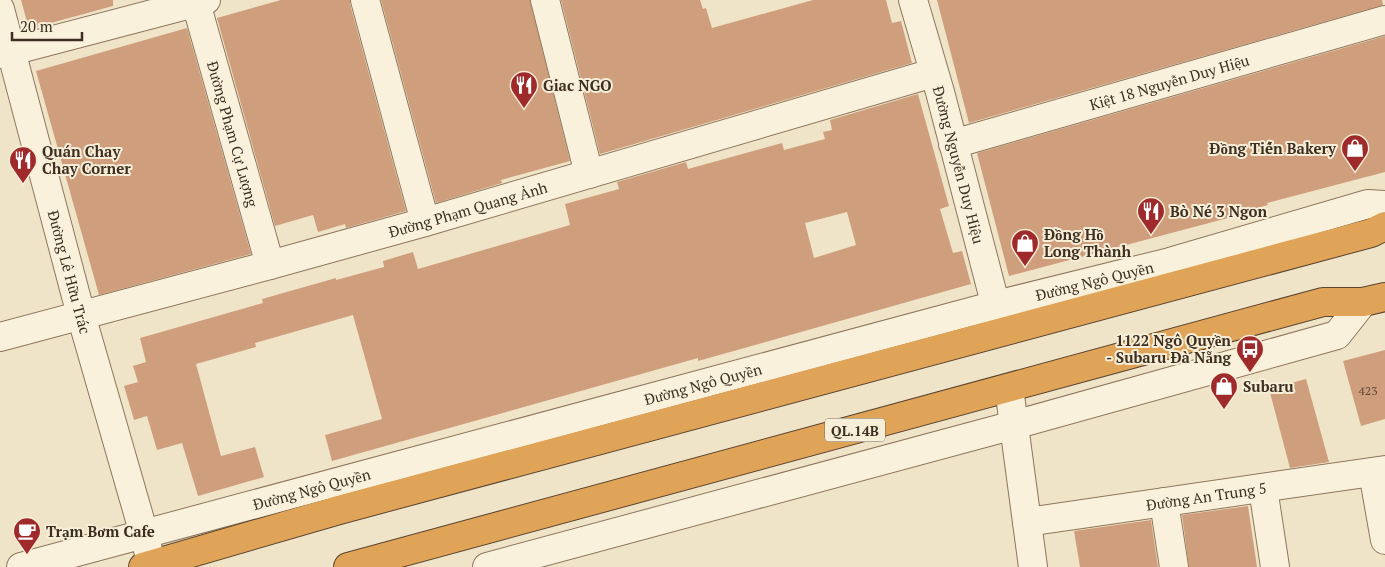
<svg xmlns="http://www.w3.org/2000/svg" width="1385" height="567" viewBox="0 0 1385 567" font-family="'PT Serif',serif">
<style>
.building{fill:#cf9f7d;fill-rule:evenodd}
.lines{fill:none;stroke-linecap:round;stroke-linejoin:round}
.minor-casing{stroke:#8d765c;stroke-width:30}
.highway-casing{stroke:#5b4430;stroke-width:30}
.minor{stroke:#faf1dc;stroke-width:28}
.highway{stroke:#e0a458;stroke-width:28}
.labels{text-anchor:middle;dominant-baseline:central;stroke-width:4;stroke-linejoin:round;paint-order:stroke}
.number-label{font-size:12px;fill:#624a37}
.shield{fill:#f7eed8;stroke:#756857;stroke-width:1}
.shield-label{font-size:14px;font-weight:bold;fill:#3d2e20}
.street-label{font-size:15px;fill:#3d2e20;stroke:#f7eed8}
.poi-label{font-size:15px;font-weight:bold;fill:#3d2e20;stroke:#f7eed8;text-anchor:start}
</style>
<rect width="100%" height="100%" fill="#f0e4c8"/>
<!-- building -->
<path class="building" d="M21,0H113V6L29,29Z
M281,0H350V4L406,211L346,228L345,224L318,232L313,215L275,226L217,18Z
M381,0H530L570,161L501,180L502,183L436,203Z
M561,0H700L703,9L706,8L712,28L813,0H886L892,23L901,21L912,63L600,154Z
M937,0H1382L1383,5L969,123Z
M187,28L251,254L99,295L36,71Z
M1385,36V172L1267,203L1268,205L1227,216L1228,218L1009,276L977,153Z
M918,94L949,206L940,209L953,253L962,251L971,284L698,361V358L332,461L325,435L382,419L353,315L255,343L256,347L196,364L221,456L255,447L264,477L198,496L182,443L157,450L147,416L134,420L124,386L138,382L133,366L146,362L140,338L263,303L262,299L336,278V280L384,267L383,261L413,252L418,269L570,225L565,204L619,189L617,182L686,162L688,169L782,143L784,150L825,139L823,132L832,130L830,120ZM847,212L856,245L814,258L805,223Z
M1385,350V419L1361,426L1343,361Z
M1306,379L1329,462L1290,468L1269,389Z
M1248,506L1257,567H1189L1182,515Z
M1151,520L1158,567H1080L1074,531Z"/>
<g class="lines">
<!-- minor casing -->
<g class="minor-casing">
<g id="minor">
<path d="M365,0L425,222"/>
<path d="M545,0L589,174"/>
<path id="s1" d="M913,0L940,92L1000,322"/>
<path id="s2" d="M196,3L270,265"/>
<path id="s3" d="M0,9L81,315L144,534L148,550"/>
<path d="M0,54L206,0"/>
<path id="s4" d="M953,144L1385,20"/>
<path id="s5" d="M0,337L270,265L425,222L933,73"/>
<path d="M1009,388L1033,567"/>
<path d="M1373,472L1385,540"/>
<path d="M1263,488L1275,567"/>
<path d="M1164,502L1174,567"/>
<path id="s6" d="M1027,522L1385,470"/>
<path id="s7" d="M21,567L996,305L1170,262L1368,204L1385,205"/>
<path d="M487,567L1014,425L1337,335L1363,302"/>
</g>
</g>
<!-- highway casing -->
<g class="highway-casing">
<path id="highway" d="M143,567L339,510L1371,233L1385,226
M348,567L1323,302H1363L1385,297"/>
</g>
<!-- minor -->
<use href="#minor" class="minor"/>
<!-- highway -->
<use href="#highway" class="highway"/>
</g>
<!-- icons -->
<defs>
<g id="restaurant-pin" transform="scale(1.4375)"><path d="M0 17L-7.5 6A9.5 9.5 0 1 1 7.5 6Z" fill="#9e2a2b" stroke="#f7eed8"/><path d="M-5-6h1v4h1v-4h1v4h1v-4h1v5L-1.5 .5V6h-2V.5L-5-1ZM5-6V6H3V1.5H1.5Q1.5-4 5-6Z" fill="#fff"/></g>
<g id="shop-pin" transform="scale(1.4375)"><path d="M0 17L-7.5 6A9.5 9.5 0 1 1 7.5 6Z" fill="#9e2a2b" stroke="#f7eed8"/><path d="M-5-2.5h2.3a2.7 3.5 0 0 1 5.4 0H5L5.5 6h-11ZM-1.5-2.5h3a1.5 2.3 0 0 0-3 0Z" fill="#fff"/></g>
<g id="bus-pin" transform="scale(1.4375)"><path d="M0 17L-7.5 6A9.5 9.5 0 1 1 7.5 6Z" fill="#9e2a2b" stroke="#f7eed8"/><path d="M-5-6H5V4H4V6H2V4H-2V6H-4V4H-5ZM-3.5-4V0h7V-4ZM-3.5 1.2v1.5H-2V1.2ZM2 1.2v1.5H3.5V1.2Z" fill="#fff"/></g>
<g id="cafe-pin" transform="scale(1.4375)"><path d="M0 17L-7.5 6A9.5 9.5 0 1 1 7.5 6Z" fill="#9e2a2b" stroke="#f7eed8"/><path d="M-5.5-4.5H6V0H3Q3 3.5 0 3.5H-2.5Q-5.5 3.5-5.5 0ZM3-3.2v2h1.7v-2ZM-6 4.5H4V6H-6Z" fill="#fff"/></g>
</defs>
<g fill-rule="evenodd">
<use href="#restaurant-pin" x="524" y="85"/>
<use href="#shop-pin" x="1355" y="148"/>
<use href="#restaurant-pin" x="23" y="160"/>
<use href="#restaurant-pin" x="1151" y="211"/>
<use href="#shop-pin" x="1025" y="243"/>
<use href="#bus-pin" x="1250" y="349"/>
<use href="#shop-pin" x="1224" y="386"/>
<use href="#cafe-pin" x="27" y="531"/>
</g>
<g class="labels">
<!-- number labels -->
<g class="number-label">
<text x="1368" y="390">423</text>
</g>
<!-- shield labels -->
<rect class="shield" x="825" y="418.5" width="60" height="23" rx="4"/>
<g class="shield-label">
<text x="855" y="430">QL.14B</text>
</g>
<!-- street labels -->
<g class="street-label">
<text stroke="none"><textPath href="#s4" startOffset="225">Kiệt 18 Nguyễn Duy Hiệu</textPath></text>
<text stroke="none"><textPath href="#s2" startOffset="136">Đường Phạm Cự Lượng</textPath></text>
<text stroke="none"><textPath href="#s1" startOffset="171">Đường Nguyễn Duy Hiệu</textPath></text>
<text stroke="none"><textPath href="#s5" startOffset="485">Đường Phạm Quang Ảnh</textPath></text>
<text stroke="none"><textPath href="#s3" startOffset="272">Đường Lê Hữu Trác</textPath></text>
<text stroke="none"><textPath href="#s7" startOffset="1111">Đường Ngô Quyền</textPath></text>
<text stroke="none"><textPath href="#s7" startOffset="706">Đường Ngô Quyền</textPath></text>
<text stroke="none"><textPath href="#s7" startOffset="301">Đường Ngô Quyền</textPath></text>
<text stroke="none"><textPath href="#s6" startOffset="181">Đường An Trung 5</textPath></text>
</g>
<!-- poi labels -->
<g class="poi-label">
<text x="543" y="85">Giac NGO</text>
<text x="1336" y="148" text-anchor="end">Đồng Tiến Bakery</text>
<text x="42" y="151">Quán Chay<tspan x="42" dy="17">Chay Corner</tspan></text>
<text x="1170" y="211">Bò Né 3 Ngon</text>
<text x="1044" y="234">Đồng Hồ<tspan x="1044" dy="17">Long Thành</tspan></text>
<text x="1231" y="340" text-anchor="end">1122 Ngô Quyền<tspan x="1231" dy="17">- Subaru Đà Nẵng</tspan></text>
<text x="1243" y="386">Subaru</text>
<text x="46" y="531">Trạm Bơm Cafe</text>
</g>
</g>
<!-- scale -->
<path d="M12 32v8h70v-8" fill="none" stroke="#3d2e20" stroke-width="2.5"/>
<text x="20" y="32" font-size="15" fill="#3d2e20" stroke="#f7eed8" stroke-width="4" paint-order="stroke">20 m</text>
</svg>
